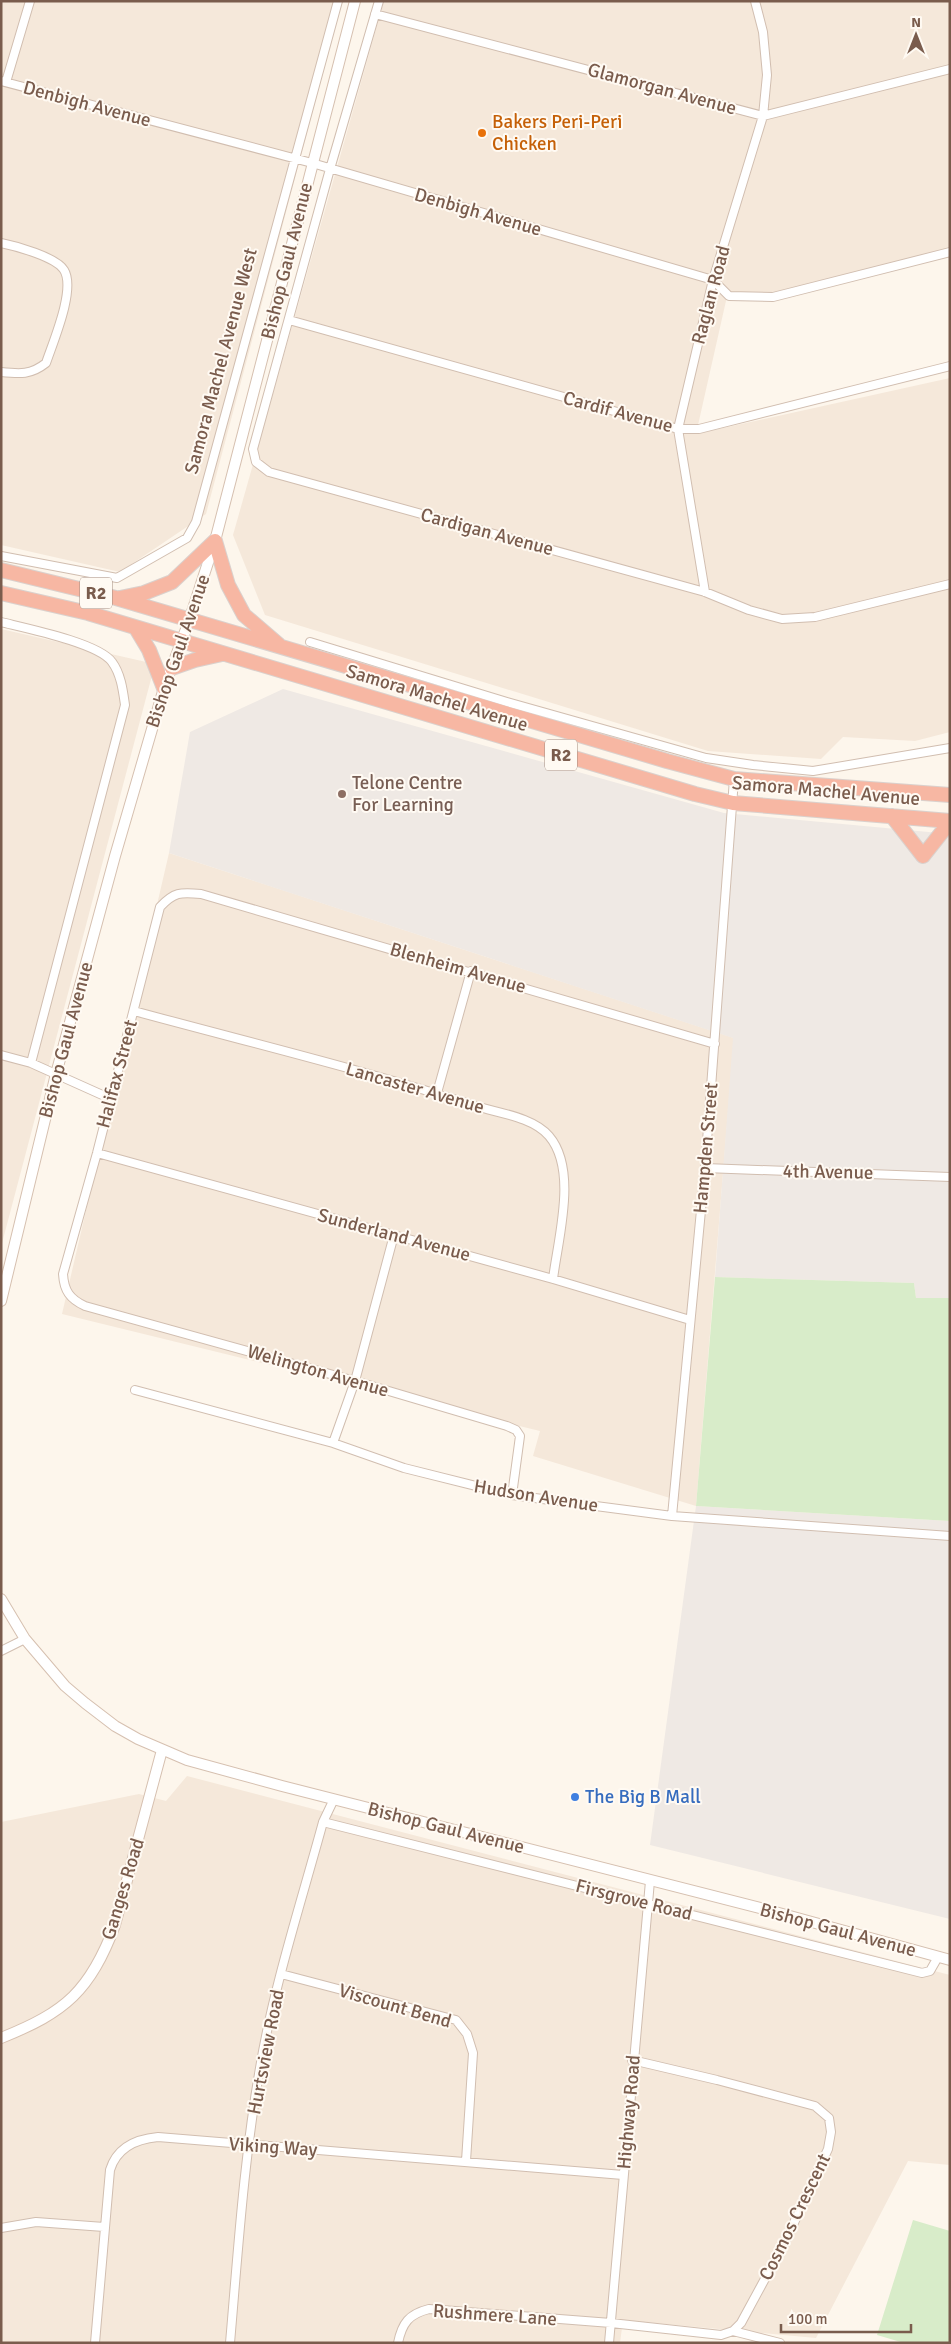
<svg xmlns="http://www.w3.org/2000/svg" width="951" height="2344" viewBox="0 0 951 2344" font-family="Signika,sans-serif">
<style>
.residential{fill:#f5e8da}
.industrial{fill:#efe9e4}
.green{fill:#d8ecc9}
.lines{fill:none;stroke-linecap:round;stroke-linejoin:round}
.street-casing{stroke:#d1beb0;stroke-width:10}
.secondary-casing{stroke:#d6c0b0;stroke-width:12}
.highway-casing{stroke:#dad1cd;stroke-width:16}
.street{stroke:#fff;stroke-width:8}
.secondary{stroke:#fff;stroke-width:10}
.highway{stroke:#f7b7a3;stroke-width:14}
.food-dot{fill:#e8710a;stroke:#fffaf3;stroke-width:2}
.education-dot{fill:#8d6e63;stroke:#fffaf3;stroke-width:2}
.shop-dot{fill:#3f7fe0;stroke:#fffaf3;stroke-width:2}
.labels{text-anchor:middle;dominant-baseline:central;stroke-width:4;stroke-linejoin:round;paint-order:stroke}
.shield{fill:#fffaf3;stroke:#a28b7f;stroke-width:1}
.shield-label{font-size:18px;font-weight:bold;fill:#7a5c4d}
.street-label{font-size:19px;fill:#7a5c4d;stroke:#fffaf3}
.food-label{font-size:19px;fill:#c56008;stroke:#fffaf3;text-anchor:start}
.education-label{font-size:19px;fill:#785e54;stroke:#fffaf3;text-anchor:start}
.shop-label{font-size:19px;fill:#366cbe;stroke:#fffaf3;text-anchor:start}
</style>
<rect width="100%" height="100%" fill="#fdf6ec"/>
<!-- residential -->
<path class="residential" d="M1,1H342L206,514L120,572L1,545Z
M384,1H950V256L771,298L728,292L696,434L950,378V732L915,741L843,737L821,759L708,751L265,615L233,535Z
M1,629L155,664L1,1247Z
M169,853L734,1038L696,1506L533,1456L540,1431L62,1314Z
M187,1776L950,1975V2165L908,2161L816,2338L623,2320L620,2343H1V1822L139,1794L166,1801Z"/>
<!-- industrial -->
<path class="industrial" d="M283,689L724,813L950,834V1298H916L914,1283L715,1277L733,1038L169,853L190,732Z
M696,1506L950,1521V1919L650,1845Z"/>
<!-- green -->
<path class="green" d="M715,1277L914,1283L916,1298H950V1521L696,1506Z
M913,2220L950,2231V2343H904L877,2335Z"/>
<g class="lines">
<!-- street casing -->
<g class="street-casing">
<path id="street" d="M379,1L330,169L253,449L256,462L269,472L705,592L749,610L782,619L815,617L950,584
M375,14L763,116L950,69
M1,81L312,163L713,280L729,296L773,297L950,252
M6,82L30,1
M1,243C16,246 56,257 64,270C76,289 53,342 46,363C31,375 20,374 1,372
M289,320L678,429H699L950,366
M1,556L117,578L187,538L196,522L338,1
M705,592L678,429L713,280L763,116L767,75L763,32L755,1
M1,622C25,628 99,643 112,662C121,674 123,691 125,705L31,1063
M310,642L507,702L706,758L753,765L813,771L950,748
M134,1011C248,1042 364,1070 476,1106C498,1113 533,1117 549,1136C578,1170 558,1238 553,1279
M1,1055L31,1063L109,1098
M437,1093L471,971
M97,1153L553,1279L690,1320
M705,1168L950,1177
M135,1390L333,1443L404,1468L512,1495L672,1516L950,1536
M333,1443L355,1381L394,1235
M512,1495L520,1436L516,1430L507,1426L355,1381L85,1306C70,1299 64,1291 63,1274L97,1153L160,907C174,892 180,892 201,894L715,1044
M672,1516L705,1168L734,779
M1,1651L25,1639
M323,1822L922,1973L930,1971L938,1957
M281,1974L456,2020L467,2034L473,2053L466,2161
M1,2228L36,2222L104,2227
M733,2331L780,2343
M95,2343L110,2170C117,2147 136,2139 158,2137L623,2175
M230,2343C238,2251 244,2158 260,2068C274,1985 301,1903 323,1822L334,1799
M398,2343C402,2323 409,2314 429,2309L611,2323L721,2335L733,2331L741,2323L786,2240L828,2149L831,2132L829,2118L815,2106L717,2080L632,2060
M609,2343L650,1881"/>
</g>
<!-- secondary casing -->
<g class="secondary-casing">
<path id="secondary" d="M1,1301L56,1074L115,856L164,688L189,621L215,541L355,1
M1,1599L25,1639L65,1686L85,1703L115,1726L138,1739L187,1760L282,1786L768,1910L950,1960
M1,2038C66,2012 90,1991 115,1925L162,1750"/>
</g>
<!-- highway casing -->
<g class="highway-casing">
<path id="highway" d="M1,570L116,598L667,761L734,779L950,795
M1,593L88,613L695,794L733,803L950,821
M120,598L144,593L172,582L215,541L228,585L244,615L279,645
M137,630L149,650L164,688
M172,668L195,660L222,654
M892,816L923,856L950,822"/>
</g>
<!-- street -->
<use href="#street" class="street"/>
<!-- secondary -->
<use href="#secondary" class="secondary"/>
<!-- highway -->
<use href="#highway" class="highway"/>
</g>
<!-- markers -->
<circle class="food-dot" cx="482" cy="133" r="5"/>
<circle class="education-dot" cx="342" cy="794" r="5"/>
<circle class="shop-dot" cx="575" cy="1797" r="5"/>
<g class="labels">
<!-- shield labels -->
<g class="shield">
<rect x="80" y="577.5" width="32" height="31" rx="4"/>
<rect x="545" y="739.5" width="32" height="31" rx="4"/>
</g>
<g class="shield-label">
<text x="96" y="593">R2</text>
<text x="561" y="755">R2</text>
</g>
<!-- street labels -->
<g class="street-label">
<text transform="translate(662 89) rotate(15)">Glamorgan Avenue</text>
<text transform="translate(87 104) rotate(15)">Denbigh Avenue</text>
<text transform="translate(478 212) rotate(16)">Denbigh Avenue</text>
<text transform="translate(287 261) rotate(-76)">Bishop Gaul Avenue</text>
<text transform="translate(711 295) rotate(-75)">Raglan Road</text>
<text transform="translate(221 361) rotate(-75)">Samora Machel Avenue West</text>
<text transform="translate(618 412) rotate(15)">Cardif Avenue</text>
<text transform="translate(487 532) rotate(15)">Cardigan Avenue</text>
<text transform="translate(178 651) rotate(-71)">Bishop Gaul Avenue</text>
<text transform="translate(437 698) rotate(17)">Samora Machel Avenue</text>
<text transform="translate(826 791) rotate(5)">Samora Machel Avenue</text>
<text transform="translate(458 968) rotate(16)">Blenheim Avenue</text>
<text transform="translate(66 1040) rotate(-75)">Bishop Gaul Avenue</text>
<text transform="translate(117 1074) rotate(-75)">Halifax Street</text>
<text transform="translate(415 1088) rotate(16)">Lancaster Avenue</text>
<text transform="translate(706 1148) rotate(-85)">Hampden Street</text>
<text transform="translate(828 1172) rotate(1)">4th Avenue</text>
<text transform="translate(394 1235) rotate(15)">Sunderland Avenue</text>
<text transform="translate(318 1371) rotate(16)">Welington Avenue</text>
<text transform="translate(536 1496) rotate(9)">Hudson Avenue</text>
<text transform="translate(446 1828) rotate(14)">Bishop Gaul Avenue</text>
<text transform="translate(123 1889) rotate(-73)">Ganges Road</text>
<text transform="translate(634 1900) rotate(14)">Firsgrove Road</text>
<text transform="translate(838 1930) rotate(15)">Bishop Gaul Avenue</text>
<text transform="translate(395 2006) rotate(16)">Viscount Bend</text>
<text transform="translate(266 2052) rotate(-79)">Hurtsview Road</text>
<text transform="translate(629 2112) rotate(-85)">Highway Road</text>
<text transform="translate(273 2147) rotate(4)">Viking Way</text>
<text transform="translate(795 2217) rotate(-64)">Cosmos Crescent</text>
<text transform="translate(495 2315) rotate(4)">Rushmere Lane</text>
</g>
<!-- food labels -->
<g class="food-label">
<text x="492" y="122">Bakers Peri-Peri<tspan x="492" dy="22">Chicken</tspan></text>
</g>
<!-- education labels -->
<g class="education-label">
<text x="352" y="783">Telone Centre<tspan x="352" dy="22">For Learning</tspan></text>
</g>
<!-- shop labels -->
<g class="shop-label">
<text x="585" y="1797">The Big B Mall</text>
</g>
</g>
<!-- border -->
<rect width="951" height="2344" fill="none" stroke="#7a5c4d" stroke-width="5"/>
<!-- north arrow -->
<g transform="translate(916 35)" stroke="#fffaf3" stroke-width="4" paint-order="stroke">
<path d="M0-4L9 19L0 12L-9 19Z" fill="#7a5c4d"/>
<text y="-8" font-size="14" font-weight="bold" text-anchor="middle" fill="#7a5c4d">N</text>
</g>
<!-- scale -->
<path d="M781 2324v8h130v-8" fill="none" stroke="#7a5c4d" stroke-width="2.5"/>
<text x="788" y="2324" font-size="15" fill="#7a5c4d" stroke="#fffaf3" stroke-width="4" paint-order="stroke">100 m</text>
</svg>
